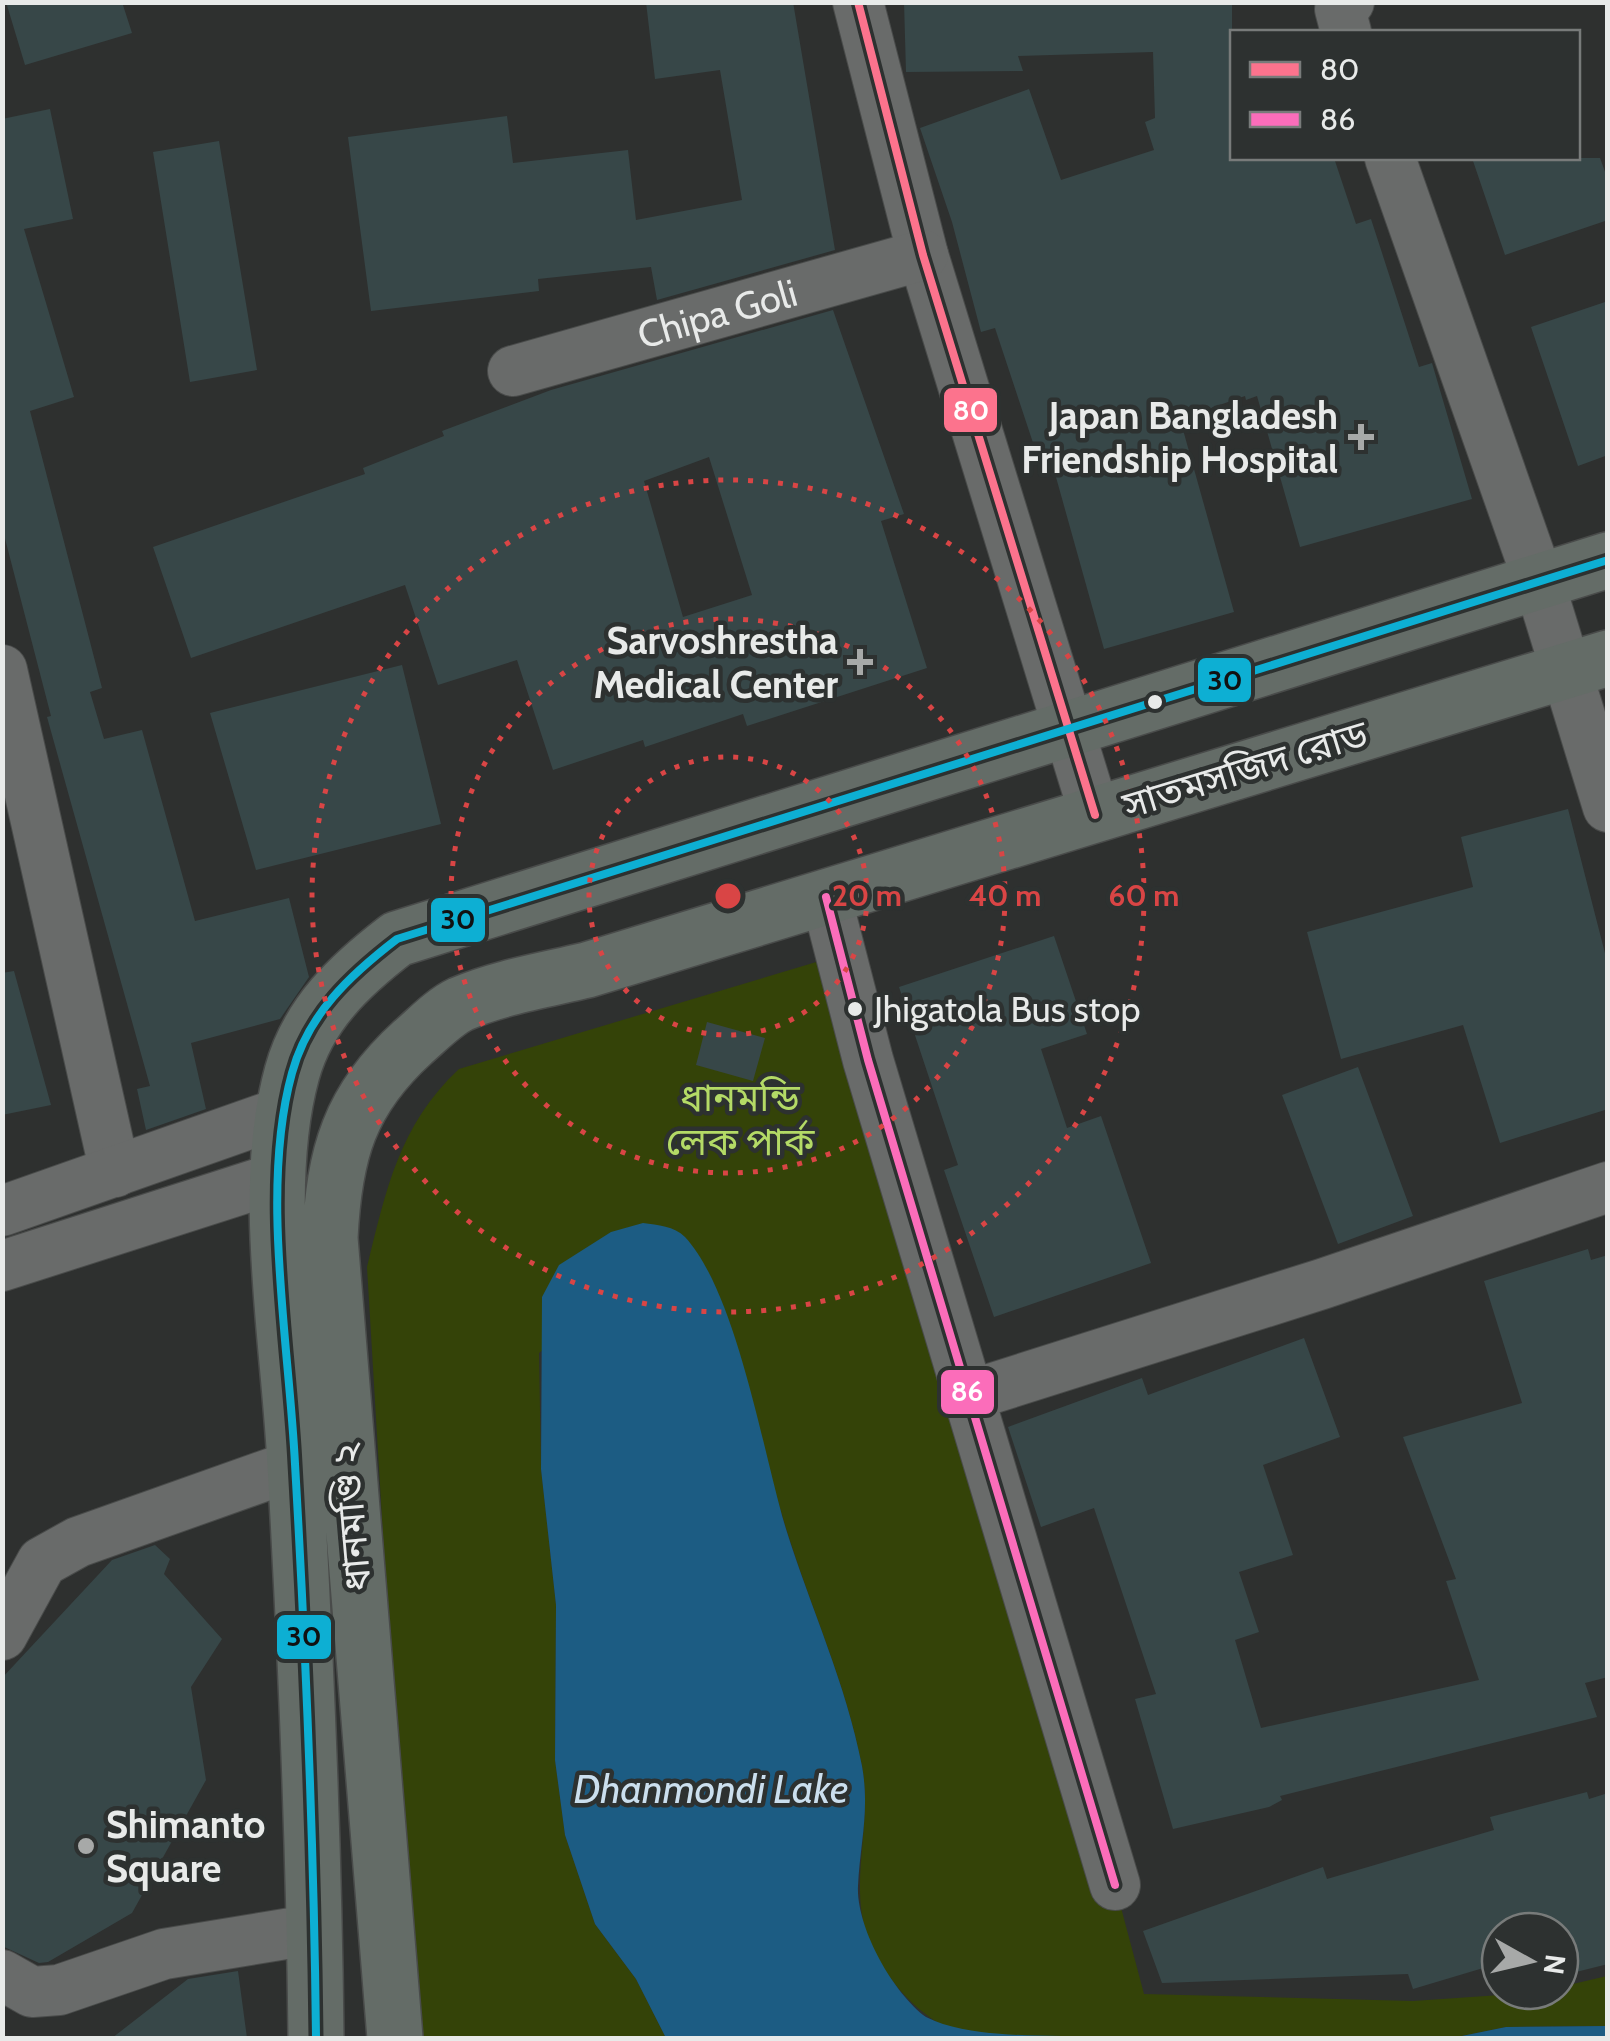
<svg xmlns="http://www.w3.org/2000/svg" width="1610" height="2041" viewBox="0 0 1610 2041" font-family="Cabin,'Noto Sans Bengali',sans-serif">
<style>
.green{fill:#344308}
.water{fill:#1c5c83}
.building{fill:#374748;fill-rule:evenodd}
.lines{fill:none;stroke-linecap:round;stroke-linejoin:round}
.minor-casing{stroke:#494b4a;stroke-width:52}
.major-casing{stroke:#494b4a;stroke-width:58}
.minor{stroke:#696b6a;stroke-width:50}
.major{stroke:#646c67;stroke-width:55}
.bus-1-casing{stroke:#2d3130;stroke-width:15}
.bus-2-casing{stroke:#2d3130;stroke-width:15}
.bus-3-casing{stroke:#2d3130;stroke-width:15}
.bus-1{stroke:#fc738d;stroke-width:8}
.bus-2{stroke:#fb6dba;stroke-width:8}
.bus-3{stroke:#0dafd3;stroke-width:8}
.ring{fill:none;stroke:#d94545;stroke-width:5;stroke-dasharray:5 10}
.poi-dot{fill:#a7a9a8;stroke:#2d3130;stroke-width:4}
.bus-dot{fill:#e8eae9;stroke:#2d3130;stroke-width:4}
.labels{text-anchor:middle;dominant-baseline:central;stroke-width:9;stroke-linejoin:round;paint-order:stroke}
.bus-label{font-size:36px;fill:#e8eae9;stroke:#2d3130;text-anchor:start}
.street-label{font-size:38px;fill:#e8eae9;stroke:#2d3130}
.poi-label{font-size:38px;font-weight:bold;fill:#e8eae9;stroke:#2d3130;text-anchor:end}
.park-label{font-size:38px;fill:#b4da66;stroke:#2d3130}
.water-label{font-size:40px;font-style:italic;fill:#cbdfee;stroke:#2d3130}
.centre{fill:#d94545;stroke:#2d3130;stroke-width:5}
.ring-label{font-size:30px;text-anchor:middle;font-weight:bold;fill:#d94545;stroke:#2d3130;stroke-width:9;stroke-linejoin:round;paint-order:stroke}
.line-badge{stroke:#2d3130;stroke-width:4}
.badge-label{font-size:28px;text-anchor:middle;font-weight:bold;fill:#fff}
.pale-badge-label{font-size:28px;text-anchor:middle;font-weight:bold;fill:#111}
</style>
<rect width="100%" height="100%" fill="#2e302f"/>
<!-- green -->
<path class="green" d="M823,960L1115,1885L1144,1994L1413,2001L1560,1991V1987L1607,1976V2026L1506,2027L1452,2038C1326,2038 1200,2039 1074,2036C1041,2035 1001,2041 968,2035C924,2025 884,1979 868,1938C848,1883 873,1826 862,1766C846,1683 811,1609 786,1528C754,1425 741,1332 685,1237L539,1353L541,1469L556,1605L555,1760L565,1835L595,1924L636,1979L666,2038H413L367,1267C386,1190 399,1125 459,1069Z"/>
<!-- water -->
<path class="water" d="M643,1223C658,1225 674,1226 685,1237C737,1293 763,1453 786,1529C811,1609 846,1683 862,1766C870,1811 860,1843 858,1886C856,1927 893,1993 926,2017C974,2041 1049,2033 1104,2038H666L636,1979L595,1924L565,1835L555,1760L556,1605L541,1469L542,1297L559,1265L611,1232Z
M1607,2026V2038H1452L1506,2027Z"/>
<!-- building -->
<path class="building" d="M6,2H122L132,33L25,65Z
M646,2H793L835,250L657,300L651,267L538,279L539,291L371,311L348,137L507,116L513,163L628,150L636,220L742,200L720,70L655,79Z
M904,2H1232V158H1334L1356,224L1371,219L1419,367L1432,363L1472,499L1300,547L1257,396L1246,400L1245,396L1180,419L1234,612L1104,649L1054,470L1043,473L995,328L981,332L952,222L920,128L1029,89L1061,180L1154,150L1145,122L1155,118L1153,52L1018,56L1023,71L906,72Z
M50,109L73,219L24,229L74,397L30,411L102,688L90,692L104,739L142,730L195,921L289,898L309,977L280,1019L191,1043L206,1109L146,1130L137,1089L150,1086L47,717L51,716L2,527V119Z
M219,141L257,370L190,382L153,152Z
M1472,158H1600L1608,180V220L1505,255Z
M1608,301V455L1578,466L1531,327Z
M833,310L904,514L881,521L927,668L747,726L743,714L645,747L643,740L553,770L517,660L438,685L405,585L191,658L153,547L365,474L363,468L444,436L442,431L551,390ZM709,457L752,595L683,617L644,481Z
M402,665L441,824L256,870L210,713Z
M1568,809L1608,965V1109L1500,1143L1463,1025L1341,1059L1307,932L1473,887L1461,837Z
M1054,936L1087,1034L1041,1049L1067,1128L1101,1116L1151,1263L994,1317L944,1170L958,1165L899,987Z
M14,971L51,1105L2,1115V973Z
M707,1022L765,1038L753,1081L696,1065Z
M1358,1067L1413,1216L1338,1244L1282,1095Z
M1588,1249L1591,1260L1608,1255V1677L1585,1683L1597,1717L1280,1796L1282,1800L1269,1807L1173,1829L1135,1699L1156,1694L1094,1508L1041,1527L1008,1427L1142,1378L1148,1395L1304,1338L1340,1437L1263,1465L1293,1555L1239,1572L1259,1632L1235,1640L1261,1728L1479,1680L1446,1581L1456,1579L1403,1437L1522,1403L1484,1281Z
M155,1545L170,1559L164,1574L222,1639L191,1687L206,1780L132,1913L48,1962L39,1963L2,1946V1678L112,1560Z
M1587,1792L1589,1799L1608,1793V1964L1560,1976V1931H1500V1963L1413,1989L1408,1974L1162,1983L1143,1931L1323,1867L1327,1879L1494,1830L1490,1817Z
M238,1971L247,2038H112L188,1979Z"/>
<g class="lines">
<!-- minor casing -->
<g class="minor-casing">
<g id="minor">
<path d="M858,2L923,255L1095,815"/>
<path d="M1346,32L1340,9L1349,2"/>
<path d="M1390,158L1539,582L1608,807"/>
<path id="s1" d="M513,371L923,255"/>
<path d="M2,670L115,1172"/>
<path d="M826,897L868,1060L1115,1885"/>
<path d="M2,1211L283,1112"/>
<path d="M2,1266L276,1178"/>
<path d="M968,1396L1322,1284L1608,1187"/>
<path d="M2,1635L42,1562L78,1542L295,1465"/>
<path d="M2,1975L32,1992L59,1990L164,1954L316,1929"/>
</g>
</g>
<!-- major casing -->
<g class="major-casing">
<path id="major" d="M316,2038C314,1847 306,1655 295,1464C289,1342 260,1189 292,1073C308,1014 350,975 397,939L1608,560
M395,2038L330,1238C334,1154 349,1100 413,1042C428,1029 444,1012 461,1004C501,987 545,980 587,970L1608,658"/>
</g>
<!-- minor -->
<use href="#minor" class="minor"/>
<!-- major -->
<use href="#major" class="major"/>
<!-- bus-1 casing -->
<g class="bus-1-casing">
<path id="bus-1" d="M858,2L923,255L1095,815"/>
</g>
<!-- bus-2 casing -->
<g class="bus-2-casing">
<path id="bus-2" d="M826,897L868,1060L1115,1885"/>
</g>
<!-- bus-3 casing -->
<g class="bus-3-casing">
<path id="bus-3" d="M316,2038C314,1847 306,1655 295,1464C289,1342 260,1189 292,1073C308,1014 350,975 397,939L1608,560"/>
</g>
<!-- bus-1 -->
<use href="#bus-1" class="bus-1"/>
<!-- bus-2 -->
<use href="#bus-2" class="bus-2"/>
<!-- bus-3 -->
<use href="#bus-3" class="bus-3"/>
</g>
<!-- distance rings -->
<g class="ring">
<circle cx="728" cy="896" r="139"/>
<circle cx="728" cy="896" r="277"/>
<circle cx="728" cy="896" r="416"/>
</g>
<!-- markers -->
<g class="poi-dot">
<path d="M1356 422h10v10h10v10h-10v10h-10v-10h-10v-10h10z"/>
<path d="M855 647h10v10h10v10h-10v10h-10v-10h-10v-10h10z"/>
<circle cx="86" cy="1846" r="10"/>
</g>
<g class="bus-dot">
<circle cx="1155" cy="702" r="9"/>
<circle cx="855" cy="1009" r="9"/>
</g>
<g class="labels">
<!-- bus labels -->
<g class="bus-label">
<text x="874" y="1009">Jhigatola Bus stop</text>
</g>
<!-- street labels -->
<g class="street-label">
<text stroke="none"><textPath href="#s1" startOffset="212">Chipa Goli</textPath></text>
<text transform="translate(1245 769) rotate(-17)">সাতমসজিদ রোড</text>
<text transform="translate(351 1517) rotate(-95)">ধানমণ্ডি ২</text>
</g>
<!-- poi labels -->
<g class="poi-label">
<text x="1338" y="415">Japan Bangladesh<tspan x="1338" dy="44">Friendship Hospital</tspan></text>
<text x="838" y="640">Sarvoshrestha<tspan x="838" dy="44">Medical Center</tspan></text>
<text x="106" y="1824" text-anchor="start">Shimanto<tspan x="106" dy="44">Square</tspan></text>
</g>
<!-- park labels -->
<g class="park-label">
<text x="740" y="1097">ধানমন্ডি<tspan x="740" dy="44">লেক পার্ক</tspan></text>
</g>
<!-- water labels -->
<g class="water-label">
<text x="711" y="1788">Dhanmondi Lake</text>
</g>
</g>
<circle cx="728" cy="896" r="15" class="centre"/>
<g class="ring-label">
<text x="867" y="906">20 m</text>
<text x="1005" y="906">40 m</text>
<text x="1144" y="906">60 m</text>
</g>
<g class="line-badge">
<rect x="942" y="386" width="57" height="48" rx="10" fill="#fc738d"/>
<rect x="1196" y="656" width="57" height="48" rx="10" fill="#0dafd3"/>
<rect x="429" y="896" width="58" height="48" rx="10" fill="#0dafd3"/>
<rect x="939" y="1368" width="57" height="48" rx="10" fill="#fb6dba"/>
<rect x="275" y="1613" width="58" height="48" rx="10" fill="#0dafd3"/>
</g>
<g class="badge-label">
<text x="971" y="420">80</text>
<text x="967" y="1401">86</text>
</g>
<g class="pale-badge-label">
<text x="1225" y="690">30</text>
<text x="458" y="929">30</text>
<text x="304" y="1646">30</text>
</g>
<!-- border -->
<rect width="1610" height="2041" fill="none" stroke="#e8eae9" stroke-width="10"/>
<!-- legend -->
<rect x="1230" y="30" width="350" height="130" fill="#2d3130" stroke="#787b7a" stroke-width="2.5"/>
<rect x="1250" y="62" width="50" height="15" fill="#fc738d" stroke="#787b7a" stroke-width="2.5"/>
<text x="1320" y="80" font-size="30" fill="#e8eae9">80</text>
<rect x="1250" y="112" width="50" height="15" fill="#fb6dba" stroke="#787b7a" stroke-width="2.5"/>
<text x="1320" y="130" font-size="30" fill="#e8eae9">86</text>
<!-- north arrow -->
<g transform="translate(1530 1961) rotate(98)"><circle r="48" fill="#2d3130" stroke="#787b7a" stroke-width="2.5"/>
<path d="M0-8L18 38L0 25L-18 38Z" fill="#a7a9a8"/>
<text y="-15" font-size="28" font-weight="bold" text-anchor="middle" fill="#e8eae9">N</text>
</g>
</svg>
